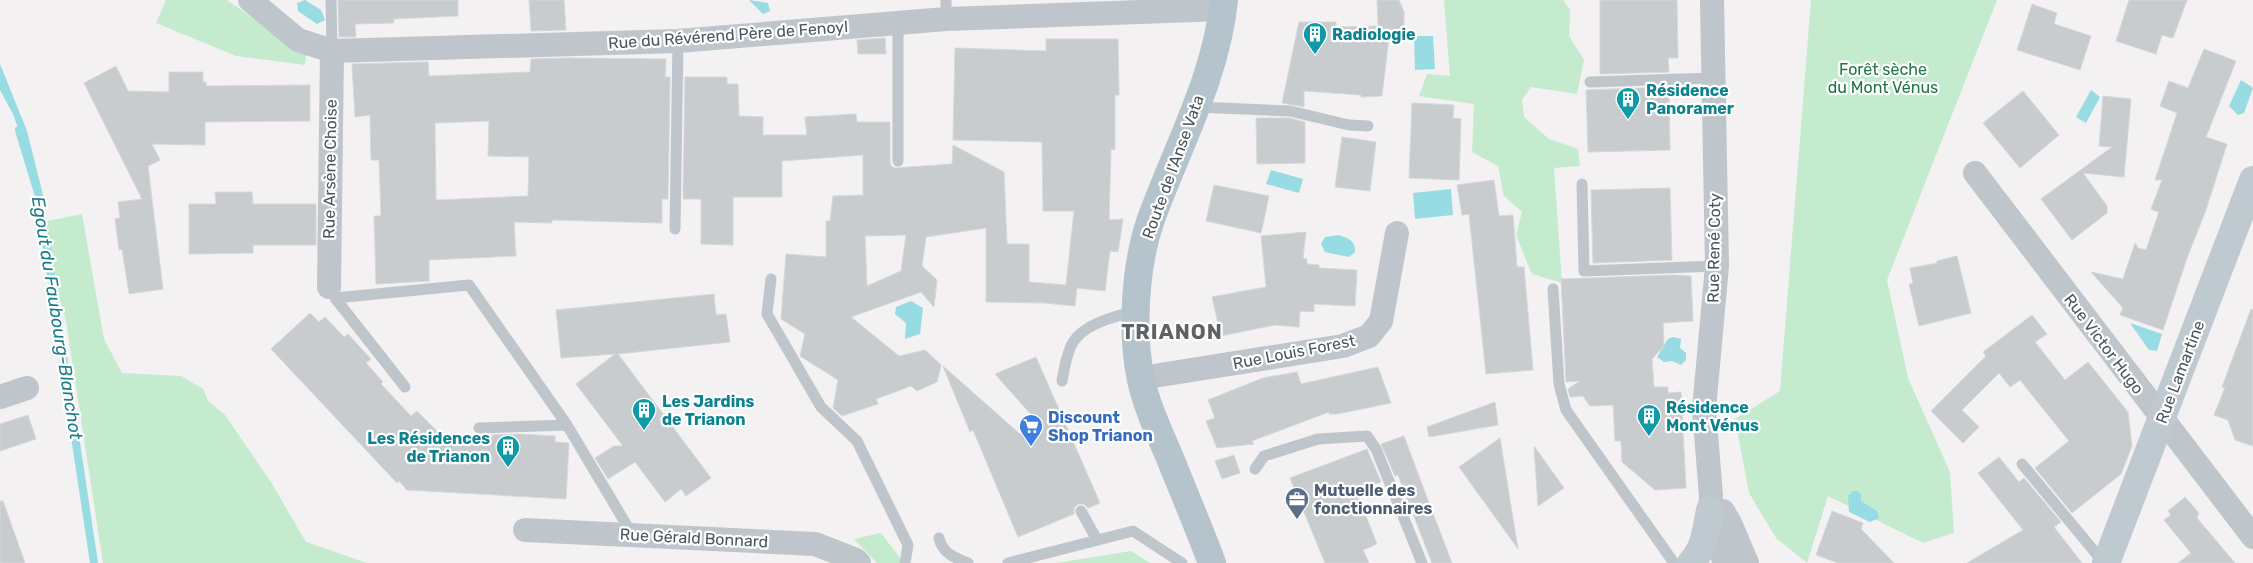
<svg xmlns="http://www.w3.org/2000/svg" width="2253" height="563" viewBox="0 0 2253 563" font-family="Rubik,sans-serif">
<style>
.green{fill:#c5ebcf}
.water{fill:#97dbe3}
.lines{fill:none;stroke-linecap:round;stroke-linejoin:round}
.stream{stroke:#97dbe3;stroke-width:8}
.building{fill:#c8cccf;stroke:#d5d8db;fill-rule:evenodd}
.lane{stroke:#bec6cc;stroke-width:11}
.street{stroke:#bec6cc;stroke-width:24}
.secondary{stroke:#bfc9d0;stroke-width:28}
.primary{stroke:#b4c3cc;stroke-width:28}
.labels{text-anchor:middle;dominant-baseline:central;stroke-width:4.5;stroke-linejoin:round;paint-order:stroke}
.culture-label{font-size:16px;font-weight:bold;fill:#0d838f;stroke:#fff;text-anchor:start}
.street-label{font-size:16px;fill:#4b565c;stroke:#fff}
.park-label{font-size:16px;fill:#227643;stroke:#fff}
.shop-label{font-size:16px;font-weight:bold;fill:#366cbe;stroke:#fff;text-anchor:start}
.service-label{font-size:16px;font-weight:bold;fill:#4e5e75;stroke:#fff;text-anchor:start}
.water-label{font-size:18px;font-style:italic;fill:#1b7d87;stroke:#fff}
.district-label{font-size:21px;font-weight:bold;letter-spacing:1px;fill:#5e6265;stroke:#fff}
</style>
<rect width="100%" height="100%" fill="#f3f1f1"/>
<!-- green -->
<path class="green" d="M166,0H227L306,55L305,65L236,56L156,23Z
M1444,0H1563L1570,10L1569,36L1584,60L1577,94L1531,87L1522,100L1524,117L1549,139L1578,149L1580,166L1554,168L1562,283L1532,274L1516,235L1522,212L1504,196L1498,166L1472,152L1474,104L1419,96L1427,74L1450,76Z
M1811,0H1997L1887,280L1908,378L1950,472L1954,533L1923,543L1828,496L1807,563L1776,538L1749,493L1735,419L1780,391Z
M82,214L104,339L122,373L181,376L203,389L208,401L225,415L271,482L306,542L367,563H103L66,321L38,223Z
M881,533L904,563H877L854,539Z
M1131,551L1150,563H1056Z"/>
<!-- water -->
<path class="water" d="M305,0L321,10L325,20L317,24L298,11L297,3Z
M749,0L768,3L770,11L763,14Z
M1414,36H1433L1435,69L1415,70Z
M0,64L27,131L42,191L36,192L27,153L13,114L0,90Z
M2241,80L2253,88L2244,113L2238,115L2229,106Z
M2091,90L2100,97L2086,123L2076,117Z
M1271,170L1303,179L1299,193L1266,184Z
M1451,189L1453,215L1415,219L1413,193Z
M1339,235C1349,239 1355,240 1355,252L1349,257L1325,252L1321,244L1325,237Z
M911,301L923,308L920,334L905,339L906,323L895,314L896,307Z
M2130,323L2162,334L2157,351L2149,350Z
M1673,337L1681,339L1680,348L1686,353V360L1681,365L1672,361L1664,362L1657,357L1668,339Z
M1853,491H1858L1861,495V501L1877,511L1879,518L1870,522L1849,512L1848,496Z"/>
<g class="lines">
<!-- stream -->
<path class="stream" d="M19,130L39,196L94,563"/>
</g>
<!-- building -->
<path class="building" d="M338,0H458V16L393,19L394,23L355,24L356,37H339Z
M529,0H564L566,30L531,31Z
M1377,0H1399L1404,12V39L1389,37L1382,96L1361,97V95L1304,91V107L1282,103L1299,22H1336V27L1378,26Z
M1600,0H1677L1678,58H1668L1669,72L1600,74Z
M2129,0H2187L2173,38L2162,35L2156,54L2116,41Z
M2032,4L2057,13L2054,24L2091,36L2080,70L2017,50Z
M885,38L886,54H858L857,40Z
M1046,39H1118L1119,95H1115V150L1111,149L1109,220L1123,219L1118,252L1110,251L1105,291L1077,288L1075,306L1045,303L986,302V228L926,237L922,266L937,280L934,307L921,292L851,317L899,356L925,350L941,365L937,382L917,391L911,386L876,399L878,404L842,416L833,408L838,380L800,356L805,334L781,319L786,254L826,257V221H830L833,196L863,195V155L782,161V197H733V245L701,244V199H683L685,77H727V84H738L739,116L763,117V135H807L805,117L856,114L857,122H890V161L891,166L895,168L952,164L953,145L1004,172L1007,244H1029V282L1066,285L1074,211H1043L1042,142L953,140L955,48L1046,51ZM906,235L901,271L867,286L865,236Z
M2204,49L2236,61L2206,137L2227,144L2206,210L2187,258L2163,330L2120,315L2123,308L2091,272L2123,279L2135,243L2138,248L2146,250L2159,212L2151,209L2162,180H2155L2177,113L2160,106L2169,81L2188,88Z
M567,58L666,59L665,77H670L668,199H662V223L552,220V223L514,222L516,256L429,260V281L376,284L374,216H381L379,160H371L370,115L355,117L352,64L428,62L429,76L530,72L531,59ZM489,121L488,156L529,157L528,196L436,200L435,123Z
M116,66L128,91L169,92V72H203V82H206V86L310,85V121L205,122V145L152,144L160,160L148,166L163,289L129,294L122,249L119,250L115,219L120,218L118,202L142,199L84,83Z
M1669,87L1670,150L1588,152L1586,90Z
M2023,91L2059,135L2020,168L1983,123Z
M2103,96L2131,99L2124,177L2083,173L2107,206V213L2072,240L2041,199L2112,147L2099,146Z
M1412,103L1454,105L1453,118L1461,119L1459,180L1409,178Z
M1256,118H1289L1305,122V163L1257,164Z
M1342,137L1376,142L1370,191L1335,187Z
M1494,180L1499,216L1513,215L1517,267H1524L1533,370L1486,374L1469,214L1462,215L1457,185Z
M1214,185L1269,196L1261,233L1206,221Z
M1670,188L1672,260L1593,263L1591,190Z
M215,192H252L253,204H316V245H253V253L189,254V204H216Z
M1306,232L1303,258L1307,259V264L1319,265V268L1357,270L1355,306L1314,304V312L1300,311L1299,327L1275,325L1221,336L1212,297L1266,287L1261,236Z
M1957,256L1971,313L1919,326L1909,284L1913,283L1910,268L1937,263V261Z
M1673,275L1691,276L1693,321L1663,323L1664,346L1652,359L1654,387H1668V393L1681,392L1686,488L1655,490L1622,462L1621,441H1615L1613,405L1590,406L1583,396L1570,397L1568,389L1580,381L1566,382L1561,279Z
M714,294L716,315L726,314L730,342L618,354L711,478L686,496L681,489L665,502L635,462L608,479L595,458L614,446H623L576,384L615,354L561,358L556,310Z
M2251,309L2253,310V446L2235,440L2228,420L2214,415L2225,388L2222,387Z
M310,313L319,322L325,317L344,337L348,334L371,359L366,363L383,382L381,384L411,416L417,411L440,434L492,437V435L518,434L555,436V442L569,443L566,499L407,490L399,481L397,483L271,349Z
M2032,315L2047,334L2035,342L2065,380L2088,362L2128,412L2132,446L2121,474L2072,513L2035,468L2069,441L2020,380L2010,387L1999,373L1962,410L1979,427L1963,443L1931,411L1986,356L1983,352Z
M1036,357L1100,503L1088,508L1084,504H1078L1074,508V514L1018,537L973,430L970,432L943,366L1020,434L1035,419L995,374Z
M1378,367L1391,403L1337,414H1329V412L1252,441L1254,444L1217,448L1206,421L1215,418L1208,400L1263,378L1297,372L1301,384Z
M1495,402L1498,425L1429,437L1427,427Z
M28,415L36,439L0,451V424Z
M1404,436L1429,503L1452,563H1432L1398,475L1395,476L1381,444Z
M1500,438L1518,549L1459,467Z
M1534,446L1564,488L1538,506Z
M1367,449L1381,482L1356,491L1377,544L1363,550L1369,563H1325L1290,478Z
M1234,455L1240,473L1222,479L1215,461Z
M1999,457L2019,482L2024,478L2061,522L2054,527L2082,563H1967L2023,530L1978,473Z
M2185,497L2199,513L2197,518L2235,563H2178L2191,553L2164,520L2171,515L2168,511Z
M0,501H3L25,563H0Z
M1832,511L1863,523L1861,529L1894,563H1838L1816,555Z"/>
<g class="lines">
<!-- lane -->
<path class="lane" d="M331,0L332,51
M946,0V19
M1590,82L1712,78
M1197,107L1290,111L1349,125L1368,126
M898,161V22
M1582,184L1584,271L1717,266
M675,229L678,41
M771,279L767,314L821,407L857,441L908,545L905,563
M1553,289L1559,384L1566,410L1674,563
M1062,381C1064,369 1066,357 1071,346C1081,324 1114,317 1135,311
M405,387L335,298L469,285L567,425L632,534
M479,428L567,425
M2022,464L2104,563
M1255,469L1264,456L1318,439L1367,436L1376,449L1422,563
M1081,511L1097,540
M939,538C942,553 955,558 968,563
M1008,563L1133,531L1182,563"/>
<!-- street -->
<path class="street" d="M250,0L298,40L332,51L678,41L946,19L1223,9
M1712,0L1717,266L1704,409L1711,496L1710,510L1720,540L1724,563
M1975,173L2253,537
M329,287L332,51
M1141,378L1343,346L1369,336L1381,321L1397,233
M0,397L27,388
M1723,511L1730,523L1747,563
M525,530L815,544L856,560L859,563"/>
<!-- secondary -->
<path class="secondary" d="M1691,563C1705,548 1706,530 1710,510
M2106,563L2253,180"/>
<!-- primary -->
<path class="primary" d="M1212,563C1199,528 1184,493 1170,458C1159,432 1147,407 1141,380C1131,333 1135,267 1150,222C1176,149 1216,79 1224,0"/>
</g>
<!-- icons -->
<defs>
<g id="building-pin" transform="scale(1.25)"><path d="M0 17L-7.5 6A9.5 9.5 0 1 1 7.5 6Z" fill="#0f9aa8" stroke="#fff"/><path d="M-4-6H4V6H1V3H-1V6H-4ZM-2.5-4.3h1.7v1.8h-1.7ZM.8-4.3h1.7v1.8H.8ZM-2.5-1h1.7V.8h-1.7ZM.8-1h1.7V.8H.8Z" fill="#fff"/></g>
<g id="supermarket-pin" transform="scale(1.25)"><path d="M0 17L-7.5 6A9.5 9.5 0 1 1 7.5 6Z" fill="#3f7fe0" stroke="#fff"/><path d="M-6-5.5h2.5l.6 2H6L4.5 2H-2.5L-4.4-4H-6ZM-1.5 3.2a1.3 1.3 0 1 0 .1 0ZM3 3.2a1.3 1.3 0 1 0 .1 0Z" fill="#fff"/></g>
<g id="office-pin" transform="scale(1.25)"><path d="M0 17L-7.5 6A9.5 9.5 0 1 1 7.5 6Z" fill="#5c6f8a" stroke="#fff"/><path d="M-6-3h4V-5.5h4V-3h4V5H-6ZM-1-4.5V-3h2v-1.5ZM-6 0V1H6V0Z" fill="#fff"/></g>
</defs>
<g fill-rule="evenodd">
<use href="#building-pin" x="1315" y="34"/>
<use href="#building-pin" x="1628" y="99"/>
<use href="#building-pin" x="644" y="410"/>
<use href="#building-pin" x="1649" y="416"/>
<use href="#supermarket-pin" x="1031" y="426"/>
<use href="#building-pin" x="508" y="447"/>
<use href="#office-pin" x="1297" y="499"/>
</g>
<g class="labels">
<!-- culture labels -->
<g class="culture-label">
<text x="1332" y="34">Radiologie</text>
<text x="1646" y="90">Résidence<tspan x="1646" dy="18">Panoramer</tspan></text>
<text x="662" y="401">Les Jardins<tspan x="662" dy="18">de Trianon</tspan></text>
<text x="1666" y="407">Résidence<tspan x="1666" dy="18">Mont Vénus</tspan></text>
<text x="490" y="438" text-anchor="end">Les Résidences<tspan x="490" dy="18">de Trianon</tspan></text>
</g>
<!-- street labels -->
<g class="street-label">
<text transform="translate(728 35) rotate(-4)">Rue du Révérend Père de Fenoyl</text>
<text transform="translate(1173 167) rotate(-70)">Route de l'Anse Vata</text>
<text transform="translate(330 169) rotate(-89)">Rue Arsène Choise</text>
<text transform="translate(1714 248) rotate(-89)">Rue René Coty</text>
<text transform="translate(2104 344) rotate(53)">Rue Victor Hugo</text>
<text transform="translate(1294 352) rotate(-11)">Rue Louis Forest</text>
<text transform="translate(2180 372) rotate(-69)">Rue Lamartine</text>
<text transform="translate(694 538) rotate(3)">Rue Gérald Bonnard</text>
</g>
<!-- park labels -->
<g class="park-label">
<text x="1883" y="69">Forêt sèche<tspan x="1883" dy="18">du Mont Vénus</tspan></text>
</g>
<!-- shop labels -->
<g class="shop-label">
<text x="1048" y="417">Discount<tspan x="1048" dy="18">Shop Trianon</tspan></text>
</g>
<!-- service labels -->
<g class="service-label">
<text x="1314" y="490">Mutuelle des<tspan x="1314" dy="18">fonctionnaires</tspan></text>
</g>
<!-- water labels -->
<g class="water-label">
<text transform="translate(57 318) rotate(81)">Egout du Faubourg-Blanchot</text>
</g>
<!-- district labels -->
<g class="district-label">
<text x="1172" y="331">TRIANON</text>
</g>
</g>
</svg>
